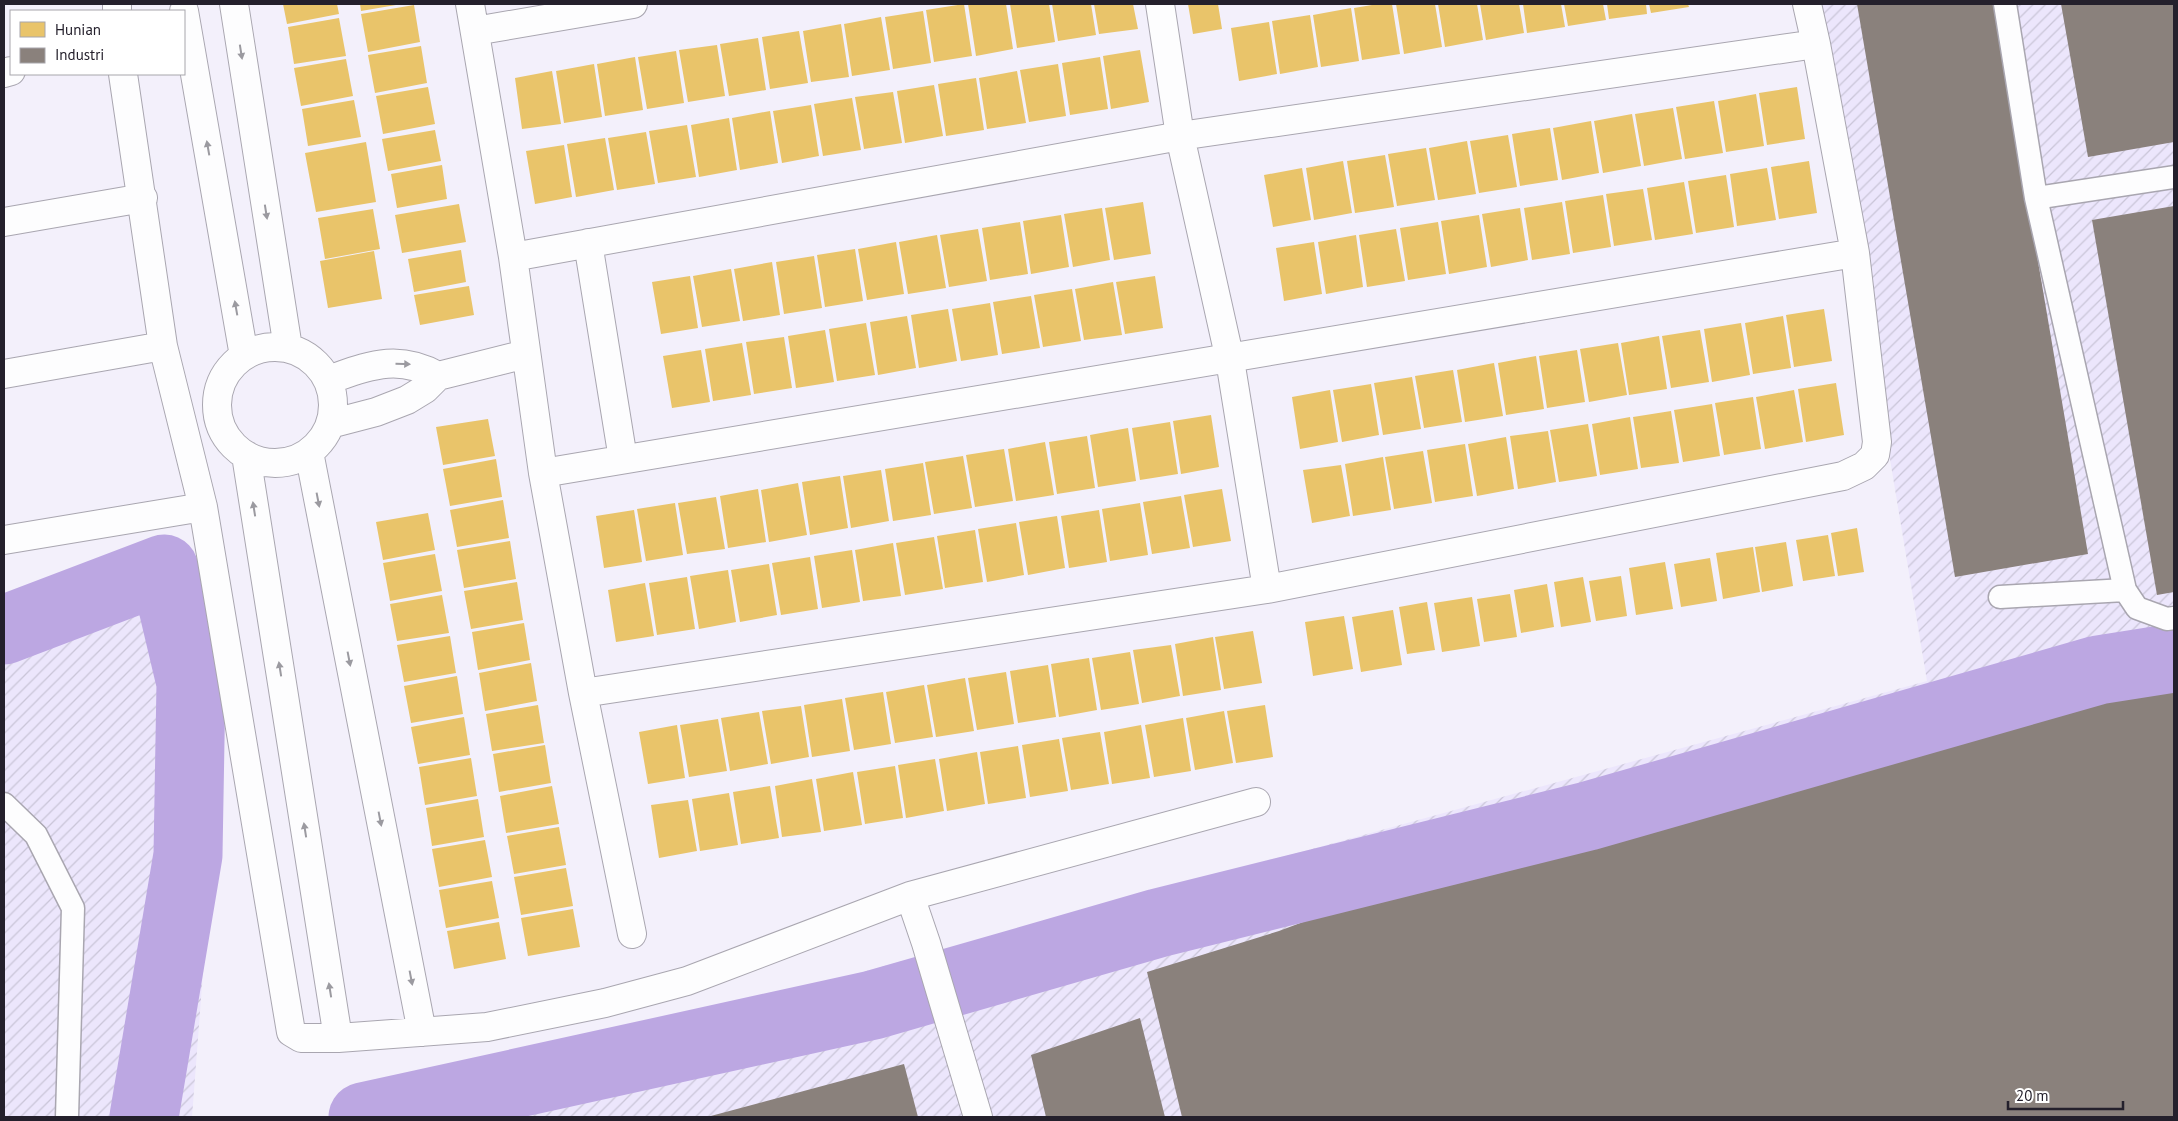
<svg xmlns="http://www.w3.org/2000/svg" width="2178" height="1121" viewBox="0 0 2178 1121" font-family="'PT Sans',sans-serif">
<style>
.industrial{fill:url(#industrial-furrows)}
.homes{fill:#e9c46a}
.industry{fill:#8a817c}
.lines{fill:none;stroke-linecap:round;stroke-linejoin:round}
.river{stroke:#bca7e2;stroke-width:69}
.service-casing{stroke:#a9a6b0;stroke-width:25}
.minor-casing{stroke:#a9a6b0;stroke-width:30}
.service{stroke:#fdfdfe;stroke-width:22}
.minor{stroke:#fdfdfe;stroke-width:28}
.oneway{fill:#9b9aa0}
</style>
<defs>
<pattern id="industrial-furrows" width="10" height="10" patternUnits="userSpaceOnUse" patternTransform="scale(1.25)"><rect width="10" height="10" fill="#ece6fc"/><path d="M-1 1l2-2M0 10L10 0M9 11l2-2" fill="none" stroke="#cac5d8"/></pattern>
</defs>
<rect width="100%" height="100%" fill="#f3f0fb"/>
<!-- industrial -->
<path class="industrial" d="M1814,4H2174V1117H322L343,1114L1927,681Z
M147,560L204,584L222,723L192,1117H4V610Z"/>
<!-- homes -->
<path class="homes" d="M283,4H337L339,14L287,24Z
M360,4H396V5L361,11Z
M964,4L972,56L934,62L926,10Z
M968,4H1006L1013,49L976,56Z
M1010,4H1049L1055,42L1017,48Z
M1052,4H1091L1096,35L1058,41Z
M1094,4H1133L1138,29L1099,34Z
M1188,4H1218L1222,29L1193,34Z
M1378,4H1392L1400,54L1362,60L1354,8Z
M1396,4H1435L1442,47L1404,54Z
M1438,4H1477L1483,40L1445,47Z
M1480,4H1519L1524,33L1486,40Z
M1523,4H1561L1565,27L1527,33Z
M1564,4H1603L1606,20L1568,26Z
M1607,4H1646L1647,14L1609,19Z
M1649,4H1688L1689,7L1651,13Z
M414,5L420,42L368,52L361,14Z
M1351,8L1359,61L1321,67L1313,15Z
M923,11L931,63L893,69L885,17Z
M1310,15L1318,67L1280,74L1272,21Z
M881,17L890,70L852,76L844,24Z
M339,18L346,56L294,64L288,27Z
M1269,22L1277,74L1239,81L1231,28Z
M841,24L849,77L811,82L803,31Z
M799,31L808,83L770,89L762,37Z
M758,38L766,90L729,96L720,44Z
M717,45L725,96L688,102L679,50Z
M421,46L427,83L375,93L368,55Z
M1140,50L1149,102L1111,109L1103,56Z
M676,51L684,103L647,109L638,57Z
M635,57L643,110L605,116L597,64Z
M1100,57L1108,109L1070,115L1062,63Z
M346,59L353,96L301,106L294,68Z
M594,64L602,117L564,123L556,71Z
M1058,64L1066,116L1029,122L1020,70Z
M552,71L561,124L522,129L515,78Z
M1017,71L1026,123L987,129L979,78Z
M976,78L984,130L946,136L938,84Z
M934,85L943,136L905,143L897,91Z
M428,87L435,124L383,134L376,96Z
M1797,87L1805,139L1767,145L1759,93Z
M893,92L902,143L864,149L855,97Z
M1756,94L1764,146L1726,152L1718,101Z
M852,98L861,150L823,156L814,104Z
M354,100L361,137L308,146L302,109Z
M1714,101L1723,153L1685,159L1676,107Z
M811,105L819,156L782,163L773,111Z
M1673,108L1682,159L1644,166L1635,114Z
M770,111L778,163L740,170L732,118Z
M1632,114L1641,166L1603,173L1594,121Z
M729,118L737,170L699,177L691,125Z
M1591,121L1599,173L1562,180L1553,128Z
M687,125L696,177L658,183L649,131Z
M1550,128L1558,180L1520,186L1512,134Z
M435,130L441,161L388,171L382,139Z
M646,132L655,184L617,190L608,138Z
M1508,135L1517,187L1479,193L1470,141Z
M605,138L614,190L576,197L567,144Z
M1467,141L1476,194L1438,200L1429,148Z
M366,142L376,202L316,212L305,153Z
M564,145L572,197L535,204L526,151Z
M1426,148L1435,200L1397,206L1388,154Z
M1385,155L1394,207L1355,213L1347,161Z
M1343,161L1352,213L1314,220L1306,168Z
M1809,161L1817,213L1779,219L1771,167Z
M442,165L447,199L397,208L391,174Z
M1302,168L1311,220L1273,227L1264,175Z
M1767,168L1776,220L1737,226L1730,174Z
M1726,175L1734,227L1696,233L1688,181Z
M1684,182L1693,234L1655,240L1647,188Z
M1643,189L1652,240L1614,246L1606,194Z
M1603,195L1611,247L1573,253L1565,201Z
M1143,202L1151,254L1114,260L1105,208Z
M1562,202L1570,254L1532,260L1524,208Z
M459,204L466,242L402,253L395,215Z
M1102,208L1110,260L1073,267L1064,214Z
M1520,208L1528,260L1491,267L1482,214Z
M373,209L380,249L325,259L318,218Z
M1061,215L1069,267L1031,274L1023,221Z
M1479,215L1487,267L1449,274L1441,221Z
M1020,222L1028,274L990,280L982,228Z
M1438,222L1446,274L1408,280L1400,228Z
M978,229L987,281L949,287L940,235Z
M1396,229L1405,281L1367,287L1359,235Z
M937,235L946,288L908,294L899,242Z
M1356,235L1363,287L1326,294L1318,242Z
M896,242L904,294L867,300L858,249Z
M1314,242L1322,294L1284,301L1276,248Z
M855,249L863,301L825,307L817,255Z
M461,250L466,282L414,292L408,259Z
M374,251L382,299L328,308L320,261Z
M814,256L822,308L784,314L776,262Z
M772,262L780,315L743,321L734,269Z
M731,269L740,321L702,327L693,276Z
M690,276L698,328L661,334L652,282Z
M1155,276L1163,328L1125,334L1116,282Z
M1113,282L1122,335L1084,340L1075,289Z
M469,286L474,315L420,325L414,295Z
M1072,289L1081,341L1043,347L1034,295Z
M1031,296L1040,348L1002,354L993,302Z
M990,303L998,355L961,361L952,309Z
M948,309L957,361L919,368L911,315Z
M1824,309L1832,361L1794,367L1786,315Z
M907,316L916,368L878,375L870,322Z
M1783,316L1791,368L1753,374L1745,323Z
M866,323L875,375L837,381L829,329Z
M1741,323L1750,375L1712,382L1704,329Z
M825,330L834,382L796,388L788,336Z
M1700,330L1709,382L1671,388L1662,336Z
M1659,336L1667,389L1629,395L1621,343Z
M784,337L792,388L754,394L746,342Z
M742,343L751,395L713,401L705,349Z
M1618,343L1627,395L1589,402L1580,349Z
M701,350L710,402L672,408L663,356Z
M1577,350L1585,402L1547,408L1539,356Z
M1536,356L1544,409L1506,415L1498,363Z
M1494,363L1503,416L1465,422L1457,370Z
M1453,370L1462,422L1424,428L1415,376Z
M1412,377L1421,429L1383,435L1374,383Z
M1836,383L1844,435L1806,442L1798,389Z
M1371,384L1379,435L1342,442L1333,390Z
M1330,390L1338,442L1300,449L1292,397Z
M1794,390L1803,442L1765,449L1756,397Z
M1753,397L1761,449L1724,455L1715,403Z
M1712,404L1720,456L1683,462L1674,410Z
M1671,411L1679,463L1641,468L1633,417Z
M1211,415L1219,467L1181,474L1173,421Z
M1630,417L1638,469L1600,475L1592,424Z
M488,419L495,456L443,465L436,427Z
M1170,422L1178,474L1140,480L1132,428Z
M1588,424L1597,476L1559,482L1550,430Z
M1128,428L1136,481L1098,487L1090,435Z
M1548,431L1556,482L1518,489L1510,436Z
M1087,436L1095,488L1057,494L1049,442Z
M1506,437L1514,489L1477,496L1468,444Z
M1045,442L1054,495L1016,501L1008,449Z
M1465,444L1473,496L1435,502L1427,450Z
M1004,449L1013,501L975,507L966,455Z
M1423,451L1432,503L1394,509L1385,457Z
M963,456L972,508L934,514L925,462Z
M1383,457L1391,510L1353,516L1345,464Z
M496,459L502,497L450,506L443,469Z
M923,463L931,515L893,521L885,469Z
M1341,465L1350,516L1312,523L1303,470Z
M881,470L889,521L851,528L843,476Z
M840,476L848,528L810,535L802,482Z
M798,483L807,535L769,542L761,490Z
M758,489L766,542L728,548L720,496Z
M1222,489L1231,541L1193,547L1184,495Z
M1181,496L1190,548L1152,554L1143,502Z
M716,497L725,549L687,554L678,503Z
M503,500L509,538L457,547L450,510Z
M675,503L683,555L646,561L637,509Z
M1140,503L1148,555L1110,561L1102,509Z
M634,510L642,562L604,568L596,516Z
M1099,510L1107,562L1069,568L1061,516Z
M428,513L435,550L383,560L376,522Z
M1057,516L1065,568L1028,575L1019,522Z
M1016,523L1024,575L987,582L978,529Z
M1857,528L1864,572L1838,576L1831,533Z
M975,530L983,582L945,588L937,536Z
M1828,535L1835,576L1803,581L1796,540Z
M934,537L943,589L905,595L896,543Z
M510,541L516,579L464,588L457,550Z
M1786,542L1793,586L1762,592L1755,547Z
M893,543L901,596L863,601L855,550Z
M1753,547L1760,592L1723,599L1716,553Z
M852,550L860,602L822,608L814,556Z
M435,554L442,591L390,601L383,563Z
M810,557L818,609L781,615L772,563Z
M1710,558L1717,601L1681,607L1674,564Z
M1665,562L1673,609L1636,615L1629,568Z
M769,564L777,615L740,622L731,570Z
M728,570L736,622L699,629L690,576Z
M1621,576L1627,616L1596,621L1589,581Z
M687,577L695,629L657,635L649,583Z
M1583,577L1591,622L1561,627L1554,582Z
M517,582L523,620L471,629L464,591Z
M645,583L654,636L616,642L608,590Z
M1547,584L1554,627L1521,633L1514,590Z
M1510,594L1517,637L1484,642L1477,599Z
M442,595L449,633L397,641L390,604Z
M1472,597L1480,646L1442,652L1434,603Z
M1427,602L1435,650L1407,654L1399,607Z
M1393,610L1402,665L1361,672L1352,617Z
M1344,616L1353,669L1313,676L1305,622Z
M524,623L530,660L478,670L472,632Z
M1253,631L1262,683L1224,689L1215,637Z
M450,636L456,673L404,682L397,645Z
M1213,637L1221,690L1183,696L1175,644Z
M1171,645L1180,696L1142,703L1133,650Z
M1130,652L1139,704L1101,710L1092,658Z
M1089,658L1097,710L1059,717L1051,664Z
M531,663L537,701L485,711L479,673Z
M1048,665L1056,717L1018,723L1010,671Z
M1006,672L1014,724L977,730L968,678Z
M457,676L463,714L411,723L404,686Z
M965,678L974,731L936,737L927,685Z
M924,685L933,737L895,743L886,692Z
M883,692L891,744L854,750L845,698Z
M842,699L850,751L812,757L804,705Z
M538,705L544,743L492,751L486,714Z
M1265,705L1273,757L1236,763L1227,711Z
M801,706L809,757L771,764L762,711Z
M1224,711L1233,763L1195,770L1186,718Z
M759,712L768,764L730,771L721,718Z
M464,717L470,755L418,764L411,727Z
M1183,718L1191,771L1154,777L1145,725Z
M718,719L727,771L689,777L680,725Z
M677,725L685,778L648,784L639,732Z
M1141,725L1150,778L1112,784L1104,732Z
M1100,732L1109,784L1071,790L1062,738Z
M1059,739L1068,791L1030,797L1022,745Z
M545,745L551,783L499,792L493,754Z
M1018,746L1026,798L988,804L980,752Z
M977,752L985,804L947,811L939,759Z
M471,758L477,796L425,805L419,767Z
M935,759L944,811L906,818L898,765Z
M895,766L903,818L865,824L857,772Z
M853,772L862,825L824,831L816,779Z
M812,779L821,832L782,837L775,786Z
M552,786L559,824L506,833L500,796Z
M770,786L779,838L741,844L733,792Z
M729,793L738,845L700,851L692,799Z
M478,799L484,837L432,846L426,808Z
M688,800L697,851L659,858L651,805Z
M559,827L566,865L514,874L507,836Z
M485,840L492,877L439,887L432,849Z
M566,868L573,906L521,915L514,877Z
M492,881L499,918L446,928L439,890Z
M573,909L580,947L528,956L521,918Z
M499,922L506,959L454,969L447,931Z"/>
<!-- industry -->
<path class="industry" d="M1857,4H1994L2088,554L1955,577Z
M2061,4H2174V142L2088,157Z
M2174,206V592L2157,595L2092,220Z
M2174,683V1117H1182L1147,972L1279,931L1404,884Z
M1140,1018L1165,1117H1046L1031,1055Z
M904,1064L918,1117H707Z"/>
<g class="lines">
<!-- river -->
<path class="river" d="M4,630L164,569L191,683L188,855L144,1117
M363,1117L873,1005L1158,923L1588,816L2098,670L2174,658"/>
<!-- service casing -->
<g class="service-casing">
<path id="service" d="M2005,4L2036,198L2125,590L2137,608L2167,619L2174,618
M2036,198L2174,177
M2000,597L2125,590
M4,804L36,835L73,908L67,1117"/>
</g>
<!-- minor casing -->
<g class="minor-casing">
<path id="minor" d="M117,4V11
M234,4L288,348
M470,4L513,257L543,473L583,693L632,934
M1160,4L1180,136L1230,360L1267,589
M184,11L244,356
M475,31L633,4
M4,73L11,71
M123,74L163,346L203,507L291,1032L301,1038H338L487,1027L605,1003L687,981L910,896L1256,802
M4,222L143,198
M588,243L623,459
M513,257L1180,136L1816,44
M217 405a58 58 0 1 1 116 0a58 58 0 1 1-116 0Z
M4,374L163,346
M328,380C369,366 397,353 438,376
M330,424L376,412L407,400L425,389L438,376L526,354
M309,452L422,1032
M246,455L338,1038
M543,473L1855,253
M4,540L203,507
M583,693L1267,589L1843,476L1864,466L1875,455L1877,442L1855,253L1816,44L1807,4
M910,896L926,943L978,1117"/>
</g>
<!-- service -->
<use href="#service" class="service"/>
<!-- minor -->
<use href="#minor" class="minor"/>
</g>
<!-- one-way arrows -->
<defs><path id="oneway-solid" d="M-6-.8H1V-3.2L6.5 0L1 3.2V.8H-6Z" transform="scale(1.25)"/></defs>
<g class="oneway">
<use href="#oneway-solid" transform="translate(241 52) rotate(81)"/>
<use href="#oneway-solid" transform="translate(208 148) rotate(-100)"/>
<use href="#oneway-solid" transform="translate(266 212) rotate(81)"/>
<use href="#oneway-solid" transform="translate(236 308) rotate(-100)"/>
<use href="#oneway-solid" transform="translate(403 364) rotate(2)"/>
<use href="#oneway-solid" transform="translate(318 500) rotate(79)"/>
<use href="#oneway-solid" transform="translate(254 509) rotate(-99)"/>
<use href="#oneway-solid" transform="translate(349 659) rotate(79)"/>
<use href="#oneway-solid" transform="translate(280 669) rotate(-99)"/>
<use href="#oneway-solid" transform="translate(380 819) rotate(79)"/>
<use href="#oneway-solid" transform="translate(305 830) rotate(-99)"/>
<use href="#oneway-solid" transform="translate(411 978) rotate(79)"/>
<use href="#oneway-solid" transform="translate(330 990) rotate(-99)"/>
</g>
<!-- border -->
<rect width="2178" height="1121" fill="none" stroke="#24202c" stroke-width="10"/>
<!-- legend -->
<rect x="10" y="10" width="175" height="65" fill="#ffffff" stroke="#a7a6ab"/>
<rect x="20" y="22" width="25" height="15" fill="#e9c46a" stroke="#a7a6ab"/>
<text x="55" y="35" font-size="15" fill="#24202c">Hunian</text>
<rect x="20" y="48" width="25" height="15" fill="#8a817c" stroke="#a7a6ab"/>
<text x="55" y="60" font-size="15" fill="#24202c">Industri</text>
<!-- scale -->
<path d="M2008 1101v8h115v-8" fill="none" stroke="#24202c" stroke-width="2.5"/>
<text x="2016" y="1101" font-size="15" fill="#24202c" stroke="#ffffff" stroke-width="4" paint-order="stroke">20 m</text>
</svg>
